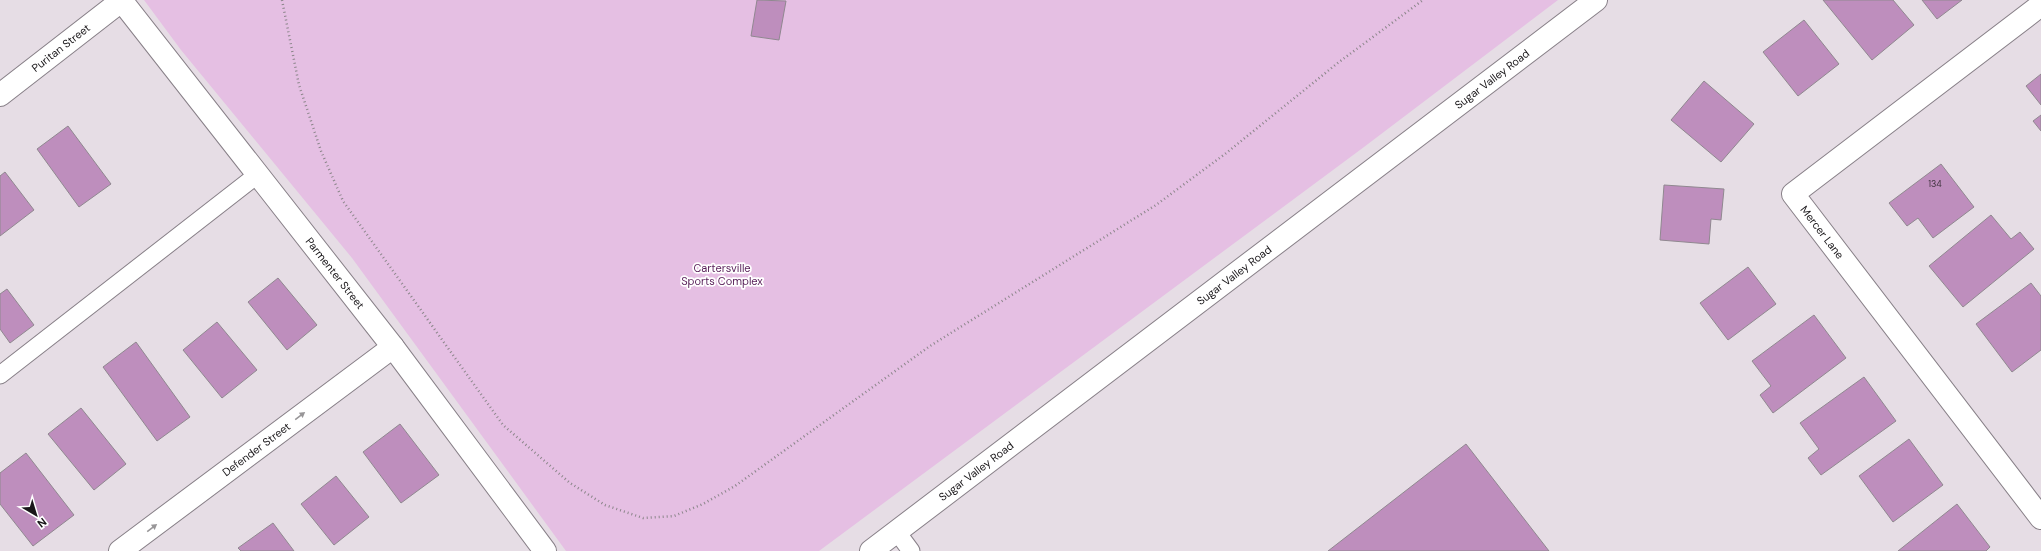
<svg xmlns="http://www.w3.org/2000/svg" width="2041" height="551" viewBox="0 0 2041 551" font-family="'DM Sans',sans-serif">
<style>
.green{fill:#e5bfe3}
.building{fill:#be8ebd;stroke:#908890}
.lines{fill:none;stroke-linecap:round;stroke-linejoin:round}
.service-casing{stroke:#888088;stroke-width:19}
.minor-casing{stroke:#888088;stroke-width:24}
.tertiary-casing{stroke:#888088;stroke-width:24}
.path{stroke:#8c868b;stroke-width:2.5;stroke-dasharray:1 3;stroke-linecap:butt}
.service{stroke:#fff;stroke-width:17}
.minor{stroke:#fff;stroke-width:22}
.tertiary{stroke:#fff;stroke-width:22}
.oneway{fill:#989698}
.labels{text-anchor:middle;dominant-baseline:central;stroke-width:3.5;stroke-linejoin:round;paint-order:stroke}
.number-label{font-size:9px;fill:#423442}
.street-label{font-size:11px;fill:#191619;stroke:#fff}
.park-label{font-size:11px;fill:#581f59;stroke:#fff}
</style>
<rect width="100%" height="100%" fill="#e6dde5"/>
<!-- green -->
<path class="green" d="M144,0H1558L1364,147L819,551H566L352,258L181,50Z"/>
<!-- building -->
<path class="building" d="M757,0L786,1L779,40L751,36Z
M1823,0H1893L1914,25L1872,60Z
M1922,0H1962L1937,19Z
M1804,20L1839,64L1798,96L1763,52Z
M2041,74V105L2026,86Z
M1704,81L1754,124L1721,162L1671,120Z
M2041,115V131L2033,121Z
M68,126L111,184L79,207L37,149Z
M1941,164L1974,207L1933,238L1918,218L1907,226L1889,203Z
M5,172L34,210L0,236V176Z
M1664,185L1724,189L1721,220L1711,219L1709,244L1660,240Z
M1991,215L2011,239L2020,232L2034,249L1963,307L1929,266Z
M1748,267L1776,304L1728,340L1700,303Z
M278,278L317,325L287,350L248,302Z
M2031,283L2041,296V350L2012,372L1976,324Z
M7,289L34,325L10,343L0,329V294Z
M1814,315L1846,358L1773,413L1760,395L1771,386L1752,361Z
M217,322L257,370L222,398L183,350Z
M136,342L190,417L157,441L103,367Z
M1864,377L1896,421L1821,475L1808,458L1819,449L1800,423Z
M81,408L126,464L94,490L48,434Z
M400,424L439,475L401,503L363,452Z
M1909,439L1943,485L1893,522L1859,476Z
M1466,444L1549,551H1328Z
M26,453L74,515L33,546L0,504V473Z
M336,476L369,517L334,545L301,504Z
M1957,504L1990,547L1986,551H1898Z
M273,523L294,551H241L238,548Z"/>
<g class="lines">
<!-- service casing -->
<g class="service-casing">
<path id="service" d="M0,375L257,175
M897,532L911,551"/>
</g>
<!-- minor casing -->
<g class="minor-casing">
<g id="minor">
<path id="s1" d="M121,0L393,347L545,551"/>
<path id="s2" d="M2041,5L1793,194L2041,518"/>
<path id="s3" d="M0,95L121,1"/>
<path id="s4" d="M120,551L393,347"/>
</g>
</g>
<!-- tertiary casing -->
<g class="tertiary-casing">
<g id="tertiary">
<path id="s5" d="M871,551L1596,0"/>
</g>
</g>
<!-- path -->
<path class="path" d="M282,0L299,85L321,151L343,201L503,425L570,483L605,505L643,518L674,516L703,504L735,486L930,346L1156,205L1225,154L1339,62L1423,0"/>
<!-- service -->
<use href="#service" class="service"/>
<!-- minor -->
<use href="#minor" class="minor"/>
<!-- tertiary -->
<use href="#tertiary" class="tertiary"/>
</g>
<!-- one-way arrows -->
<defs><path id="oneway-solid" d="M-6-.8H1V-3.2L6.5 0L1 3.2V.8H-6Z"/></defs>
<g class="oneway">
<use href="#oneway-solid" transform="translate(300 416) rotate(-37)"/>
<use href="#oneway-solid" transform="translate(152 528) rotate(-37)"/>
</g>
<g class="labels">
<!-- number labels -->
<g class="number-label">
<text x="1935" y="184">134</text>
</g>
<!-- street labels -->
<g class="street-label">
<text stroke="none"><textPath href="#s3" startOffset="77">Puritan Street</textPath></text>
<text stroke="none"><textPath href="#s5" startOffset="780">Sugar Valley Road</textPath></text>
<text stroke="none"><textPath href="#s2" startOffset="360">Mercer Lane</textPath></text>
<text stroke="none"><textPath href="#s1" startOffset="347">Parmenter Street</textPath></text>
<text stroke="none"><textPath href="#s5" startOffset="456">Sugar Valley Road</textPath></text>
<text stroke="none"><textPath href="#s4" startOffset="170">Defender Street</textPath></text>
<text stroke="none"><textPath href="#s5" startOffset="132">Sugar Valley Road</textPath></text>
</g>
<!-- park labels -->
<g class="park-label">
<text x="722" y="268">Cartersville<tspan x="722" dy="13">Sports Complex</tspan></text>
</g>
</g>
<!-- north arrow -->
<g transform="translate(36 515) rotate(142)" stroke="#ffffff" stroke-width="3" paint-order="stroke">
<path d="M0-3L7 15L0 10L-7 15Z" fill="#191619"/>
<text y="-6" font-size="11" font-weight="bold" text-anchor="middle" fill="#191619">N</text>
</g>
</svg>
